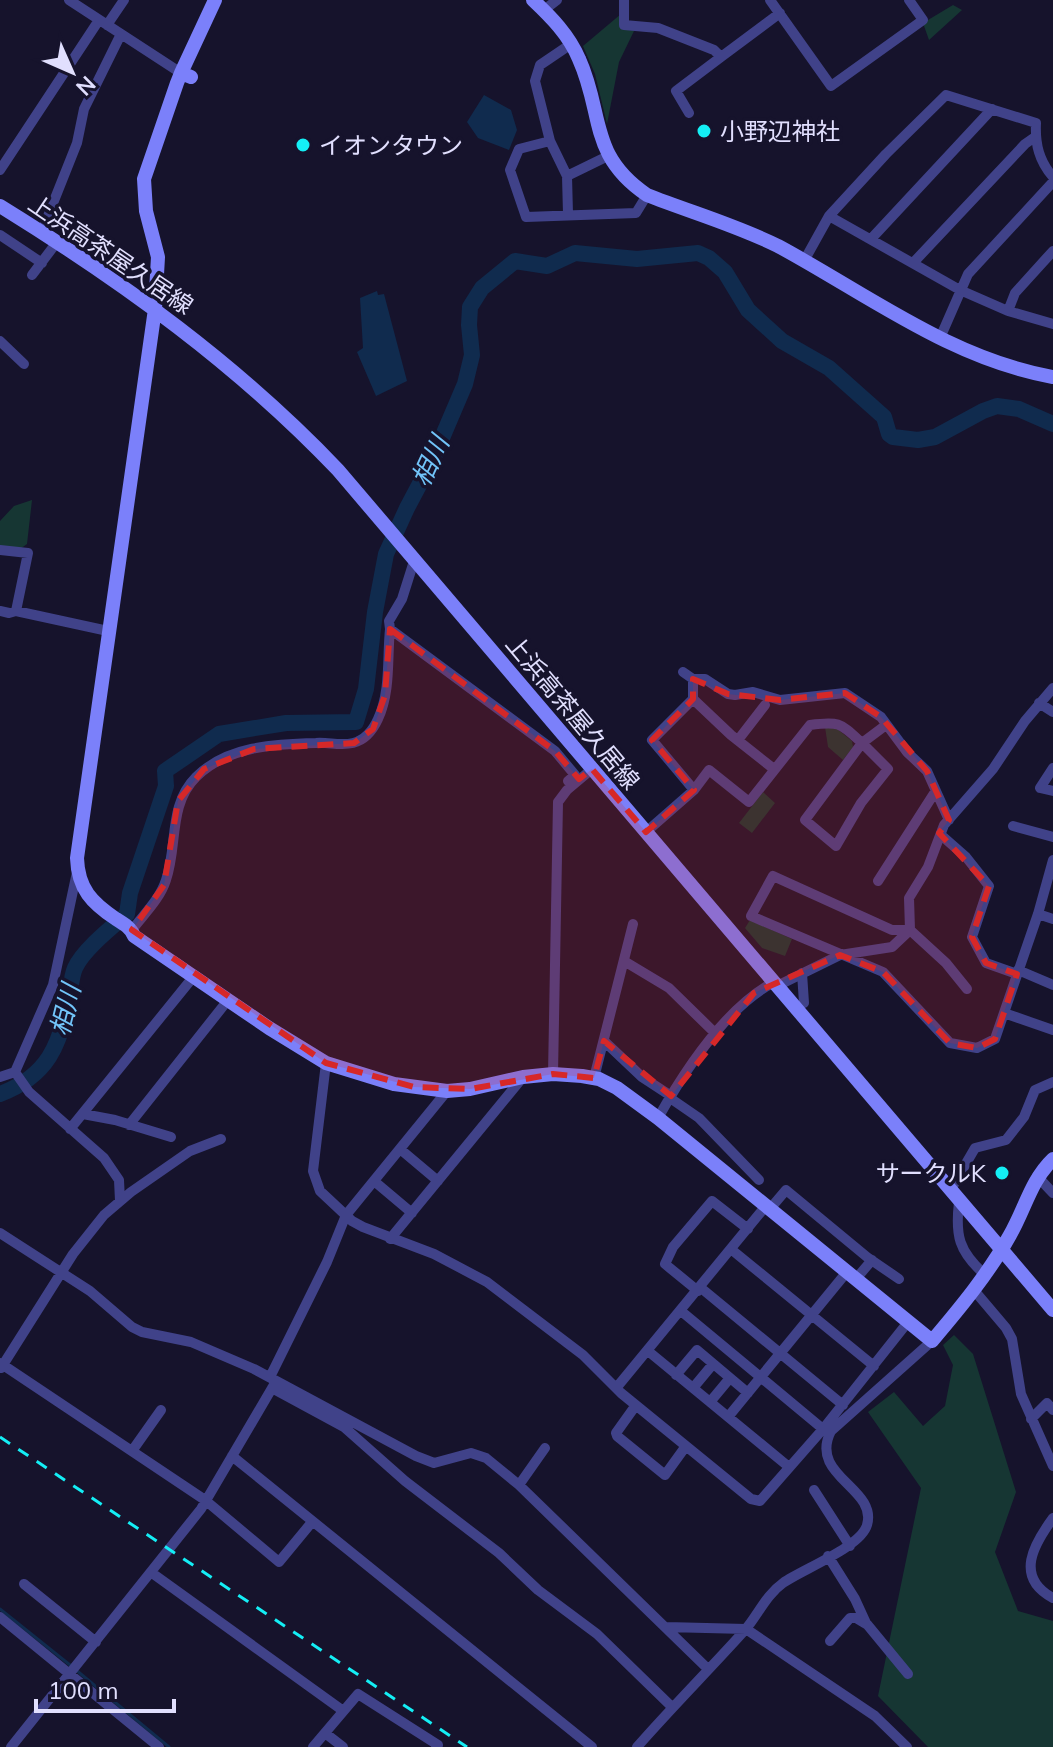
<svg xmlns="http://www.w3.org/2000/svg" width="1053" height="1747" viewBox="0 0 1053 1747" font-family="Mulish,'Noto Sans JP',sans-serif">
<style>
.green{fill:#163633}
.water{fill:#102b4e}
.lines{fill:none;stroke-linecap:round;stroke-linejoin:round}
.stream{stroke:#102b4e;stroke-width:3}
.river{stroke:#102b4e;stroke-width:16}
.street{stroke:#404289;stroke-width:10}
.secondary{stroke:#7b80fa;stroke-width:14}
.rail{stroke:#14eef5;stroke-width:3;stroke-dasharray:12 10;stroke-linecap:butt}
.marked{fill:#d62828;fill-opacity:0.2;stroke:#d62828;stroke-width:6;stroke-dasharray:16 10;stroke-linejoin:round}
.poi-dot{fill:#14eef5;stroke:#16132c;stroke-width:3}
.labels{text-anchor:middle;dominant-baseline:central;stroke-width:7;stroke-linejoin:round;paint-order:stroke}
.poi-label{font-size:24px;fill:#e1dffe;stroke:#16132c;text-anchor:start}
.street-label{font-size:24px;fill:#e1dffe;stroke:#16132c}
.water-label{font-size:26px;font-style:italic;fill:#72c4f9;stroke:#16132c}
</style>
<rect width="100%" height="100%" fill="#16132c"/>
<!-- green -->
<path class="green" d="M953,5L962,10L929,40L923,23Z
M621,14L634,31L619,62L607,124L595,74L583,46Z
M32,500L27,544L20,549L0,546V521L14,506Z
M825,727L836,728L852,741L853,747L843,760L828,747Z
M763,792L775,803L752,833L739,823Z
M750,920L792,939L785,956L762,948L745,928Z
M954,1335L973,1354L1016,1492L995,1552L1018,1611L1053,1621V1747H928L878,1696L921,1488L868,1412L894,1392L923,1426L945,1406L953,1365L943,1345Z"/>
<!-- water -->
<path class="water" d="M484,95L511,110L517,130L509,150L478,138L467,122Z
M377,291L378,295L384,294L407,381L376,396L357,352L363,348L360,298Z"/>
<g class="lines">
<!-- stream -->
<path class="stream" d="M0,1609L70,1665
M76,1670L169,1747"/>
<!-- river -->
<path class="river" d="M0,1094C48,1076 60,1045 69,999C71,989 71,977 75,968C83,950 112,927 127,914L130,893L166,786L165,771L219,734L286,723L356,722L366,689L375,612L386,554L407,508L433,459L465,384L472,355L469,325L470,307L482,288L515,261L547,266L575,253L637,259L698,253L709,258L725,272L748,310L782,341L829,368L884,417L889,434L893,437L918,440L935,437L983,411L997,406L1019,409L1053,424"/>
<!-- street -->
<path class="street" d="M69,0L181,73
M624,0V25L658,28L714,50L721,57L780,13
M770,0L831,86L923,20L909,0
M544,10L557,0
M107,25L124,0
M571,44L540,65L535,81L550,141L519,149L510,170L526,217L636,213L647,195
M689,113L676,91L721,57
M550,141L567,176L568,214
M0,170L99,20
M567,176L608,156
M829,216L960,290L1008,311L1015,293L1053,251
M42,231L77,143L84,109L121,34
M0,235L42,263
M871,239L992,109
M804,261L829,216L886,154L946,95L1036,123C1035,144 1039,161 1053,177
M913,263L1025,144L1035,137
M32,275L57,242
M1008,311L1053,324
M940,338L968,274L1053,182
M0,341L24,364
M0,550L28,553L16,611L108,631
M0,611L9,613L16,611
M390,629L555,751L575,775L568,781
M683,672L693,679H705L728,694L735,695L753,692L780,700L845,693L881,717L907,752L927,771L949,820
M693,679V699L731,735L774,769
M693,699L652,740L694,790
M1039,703L1053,712
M738,740L765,705
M1053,768L1040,788L1053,791
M1013,826L1053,837
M646,832L694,790L709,770L749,802L810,725C840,721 840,723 862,743L805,820L836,846L861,803L888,769L862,743L886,725
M941,835L966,857L989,886L972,937L986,963L1017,974
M878,881L935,792
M1038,914L1053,919
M132,930C144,914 160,899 166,880C178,845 168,805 196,777C227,746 275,744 316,743C328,742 341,746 353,743C365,740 373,730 378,719C391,691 387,658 390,629L389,621L402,599L415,558
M910,930H892L773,876L751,916L883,972L950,1043L977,1048L995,1039L1038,914L1053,860
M624,961L669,988L716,1034
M1018,970L1053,985
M802,973L804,1003
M777,986L840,955L892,947L910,930
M967,989L946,963L910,930L909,898L928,867L944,825L993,769L1025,721L1053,688
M1004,1013L1053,1030
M604,1041L642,1077L671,1096
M326,1063L313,1171L320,1191L352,1221L363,1227L434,1254L487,1282L583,1355L621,1393L751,1499L760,1501L823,1429L908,1322
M15,1072L53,985L77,872
M15,1072L29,1092L104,1158L119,1180L120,1201
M553,1074L558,802L567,790L592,769
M0,1077L15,1072
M594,1078L633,924
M670,1098L699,1118L759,1180
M83,1114L115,1120L171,1137
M658,1118C685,1070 725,1008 774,982
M129,1125L228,1000
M70,1129L194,976
M400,1149L438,1181
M1037,1176L1053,1193
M374,1181L412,1213
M950,1191L975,1148L1006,1140L1024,1117L1035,1090L1053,1082
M959,1202C955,1236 959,1251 984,1274
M769,1210L786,1190L867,1257L899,1279
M0,1233L90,1291L132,1327L142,1332L191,1342L254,1369L416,1456L434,1463L471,1453L486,1458L519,1485L708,1669
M390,1239L523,1077
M732,1250L874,1366
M855,1280L872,1260
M701,1288L843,1405
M973,1289L1006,1328L1012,1339L1021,1394L1053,1466
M698,1291L665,1264L673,1247L712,1201L748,1229
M681,1311L823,1429L829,1430
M648,1351L789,1467
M0,1363L205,1500L279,1562L312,1522
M1,1368L73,1254L104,1215L131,1192L190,1151L221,1139
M676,1375L697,1350L748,1393
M270,1377L327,1262L346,1215L447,1091
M617,1387L765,1207
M272,1388L344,1427L405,1481L499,1553L538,1590L597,1634L672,1707
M693,1388L713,1364
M710,1402L730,1378
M636,1405L616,1433L617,1436L665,1475L686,1446
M728,1417L846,1273
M1031,1419L1047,1403L1053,1410
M132,1451L161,1410
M232,1456L592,1747
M519,1485L545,1448
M814,1490L850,1546
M1053,1518C1034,1544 1014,1577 1053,1598
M828,1556L855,1599L866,1623L908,1674
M152,1573L342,1710
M24,1584L96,1642
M0,1617L159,1747
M666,1627L746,1629L875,1716L907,1747
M830,1641L850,1618H856L866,1624
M325,1733L343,1747
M11,1747L201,1509L275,1383
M313,1747L358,1694L438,1745L436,1747
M637,1747C672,1707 709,1670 745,1630C758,1615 766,1595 783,1583C803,1569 861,1547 867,1525C878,1488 808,1476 831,1431L932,1341"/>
<!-- secondary -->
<path class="secondary" d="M533,0C551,17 569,35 579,59C604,114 588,155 647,195C690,212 736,225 778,246C867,294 951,359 1053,377
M181,73L215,0
M191,77L181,73L177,83L144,179L146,211L158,257L155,309L77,858C78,889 92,903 116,919C124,924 131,928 134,936L269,1028L326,1063L394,1084L447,1091L470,1089L523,1077L553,1074L582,1076L599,1079L617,1088L658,1118L932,1341C960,1308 989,1273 1010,1235C1025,1209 1031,1180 1053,1159
M0,206C123,282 238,365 338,470L1053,1310"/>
<!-- rail -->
<path class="rail" d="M0,1437L467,1747"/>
</g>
<!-- marked area -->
<path class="marked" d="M390,629L555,751L579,779L592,769L646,832L694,790L652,740L693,699V679L728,694L780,700L845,693L881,717L927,771L949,820L939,833L989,886L972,937L986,963L1017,974L995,1039L977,1048L950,1043L883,972L840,955L754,993L671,1096L604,1041L594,1078L553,1074L470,1089L414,1087L326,1063L132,930L164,885L178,801L204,769L254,749L354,743L373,729L385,695Z"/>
<!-- markers -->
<g class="poi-dot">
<circle cx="704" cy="131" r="8"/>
<circle cx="303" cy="145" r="8"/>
<circle cx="1002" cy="1173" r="8"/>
</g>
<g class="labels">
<!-- poi labels -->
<g class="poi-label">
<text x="720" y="131">小野辺神社</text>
<text x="319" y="145">イオンタウン</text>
<text x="986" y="1173" text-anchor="end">サークルK</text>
</g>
<!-- street labels -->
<g class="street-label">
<text transform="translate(111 254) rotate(34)">上浜高茶屋久居線</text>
<text transform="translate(573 712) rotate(50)">上浜高茶屋久居線</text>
</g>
<!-- water labels -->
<g class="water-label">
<text transform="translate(430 461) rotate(-65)">相川</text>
<text transform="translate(65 1010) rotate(-76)">相川</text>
</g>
</g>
<!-- north arrow -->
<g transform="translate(72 72) rotate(135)" stroke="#16132c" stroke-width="6" paint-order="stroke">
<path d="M0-6L14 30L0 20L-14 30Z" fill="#e1dffe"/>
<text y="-12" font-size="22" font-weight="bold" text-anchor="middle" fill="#e1dffe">N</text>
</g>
<!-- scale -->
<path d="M36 1699v12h138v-12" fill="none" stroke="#e1dffe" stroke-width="4"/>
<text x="48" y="1699" font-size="24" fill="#e1dffe" stroke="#16132c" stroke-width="6" paint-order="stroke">100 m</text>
</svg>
